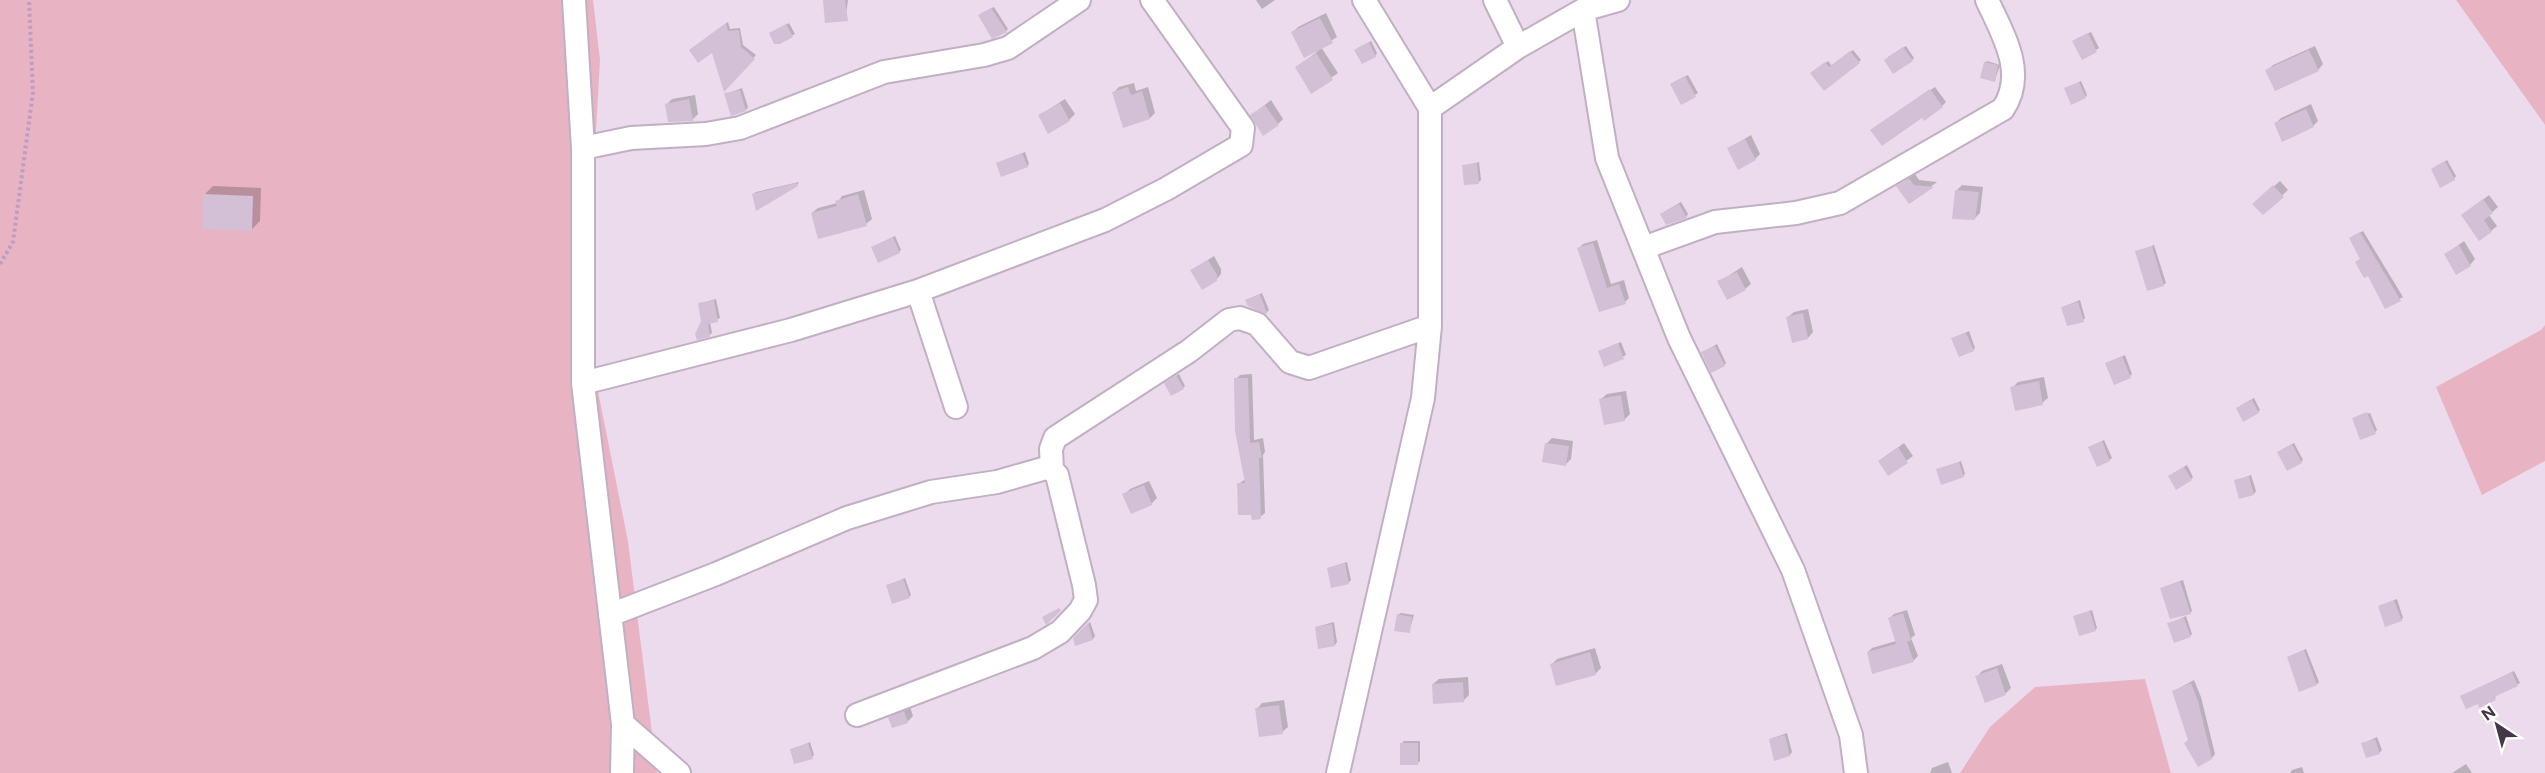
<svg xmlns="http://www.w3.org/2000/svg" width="2545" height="773" viewBox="0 0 2545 773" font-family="'Public Sans',sans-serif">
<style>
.residential{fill:#ebdbec}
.green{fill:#e8b3c3}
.shadow{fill:#0003}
.building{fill:#d3bfd6}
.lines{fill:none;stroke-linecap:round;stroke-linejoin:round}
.street-casing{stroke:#c1afc3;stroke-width:26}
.path{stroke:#be9dc2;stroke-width:4;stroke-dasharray:3 3;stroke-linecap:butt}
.street{stroke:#fff;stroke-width:22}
</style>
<rect width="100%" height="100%" fill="#f4e9f4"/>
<!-- residential -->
<path class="residential" d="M593,0H2456L2545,125V325L2541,330L2482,495L2545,461V773H2171L2145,679L1990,727L1960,773H657L628,541L585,326L599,60Z"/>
<!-- green -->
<path class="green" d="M0,0H593L600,60L585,326L628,541L657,773H0Z
M2456,0H2545V125Z
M2545,325V461L2482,495L2436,387L2541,330Z
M2145,679L2171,773H1960L1990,727L2035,687Z"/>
<!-- shadow -->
<path class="shadow" d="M824,0H848L846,15Z
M1256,0H1275L1262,9Z
M994,7L1008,29L1006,31L982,13Z
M1326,13L1337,37L1321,47L1338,73L1312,91L1297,67L1318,51L1293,32L1298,27Z
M728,22L730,29L740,28L743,45L756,55L725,89L713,51L693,48Z
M789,23L795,34L780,42L771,33Z
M2091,32L2099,48L2083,58L2076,39Z
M1371,41L1377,53L1375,56L1358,48Z
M1906,46L1914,58L1912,60L1888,57Z
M2315,46L2323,64L2318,70L2267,71L2273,65Z
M1853,50L1861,60L1859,62L1815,71L1828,61L1832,66Z
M1987,61L2000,65L1995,80L1985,63Z
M1688,75L1698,93L1682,103L1674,82Z
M2081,81L2087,95L2085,97L2066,89Z
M1134,83L1136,91L1148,87L1155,113L1150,118L1113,93L1119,87Z
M1935,87L1946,102L1942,106L1922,116L1872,130Z
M742,88L748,107L746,110L726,94Z
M695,95L698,114L692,120L667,104L672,99Z
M1065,99L1075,114L1069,120L1040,115Z
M1271,100L1283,119L1278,124L1252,115Z
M2311,104L2318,121L2313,126L2276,123L2281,118Z
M1751,135L1760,154L1755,159L1728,149Z
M1025,152L1029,164L1027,166L998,163Z
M2447,160L2456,176L2454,179L2435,167Z
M1479,162L1481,180L1479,182L1464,166Z
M1915,174L1919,180L1937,182L1910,202L1898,186Z
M2280,181L2288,190L2263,213L2260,199Z
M799,182L797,185L753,194L756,192Z
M1962,185L1983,187L1980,213L1974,219L1957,190Z
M213,186L261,188L260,221L251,230L205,194Z
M864,190L872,219L866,224L812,213L818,208L837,203L842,196Z
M2489,195L2498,207L2489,215L2497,226L2491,231L2463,215Z
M1681,202L1688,214L1686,217L1664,212Z
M2363,231L2403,297L2386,307L2369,274L2357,262L2361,258L2353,236Z
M895,236L901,250L899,252L873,247Z
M1597,240L1611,284L1624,280L1629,298L1625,302L1600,310L1579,248L1583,244Z
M2464,241L2475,259L2470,265L2446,254Z
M2154,245L2166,283L2163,285L2137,252Z
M1214,256L1221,269V274L1216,280L1192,270Z
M1742,267L1751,284L1745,289L1719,282Z
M1262,293L1269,310L1267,312L1249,305L1247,300Z
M716,299L720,318L710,322L712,333L709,335L703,322L699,304Z
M2080,300L2085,318L2083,320L2063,307Z
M1808,309L1813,332L1808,338L1788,317L1794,312Z
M1969,331L1975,348L1973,350L1953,338Z
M1621,342L1626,355L1605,365L1599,352Z
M1717,344L1726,363L1724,365L1703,352Z
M2125,355L2132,374L2130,376L2107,364Z
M1179,374L1185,386L1183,388L1168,381Z
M1252,374L1254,440L1263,438L1265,452L1263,455L1265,513L1260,517L1238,484L1246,479L1236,379L1240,375Z
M2044,377L2048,398L2042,403L2012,388L2018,382Z
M1626,391L1630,414L1624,420L1601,399L1607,394Z
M2254,398L2260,410L2258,412L2240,406Z
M2370,413L2377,430L2375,432L2354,419Z
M1552,438L1573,441L1571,459L1566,464L1546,444Z
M2104,440L2112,458L2109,460L2090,447Z
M1904,443L1913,456L1888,474L1880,461Z
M2294,443L2303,460L2301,462L2281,450Z
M1961,461L1965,474L1963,476L1938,470Z
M2187,465L2193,477L2191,479L2172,474Z
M2251,475L2256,491L2254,494L2236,481Z
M1149,481L1157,498L1152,503L1132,512L1124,495L1130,489Z
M1347,562L1351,580L1348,583L1328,568Z
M905,578L911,595L909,597L887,586Z
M2183,580L2192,611L2190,613L2162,588Z
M2397,599L2403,618L2401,620L2380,606Z
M1907,610L1915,635L1911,638L1918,656L1914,660L1874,672L1868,652L1872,648L1896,641L1890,618L1894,614Z
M2092,610L2097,628L2095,630L2075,616Z
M1401,613L1414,615L1409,632L1398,615Z
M2186,616L2192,634L2190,636L2169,624Z
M1090,622L1095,636L1093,639H1074Z
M1334,622L1337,642L1335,645L1316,627Z
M1595,648L1601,668L1595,674L1552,664L1557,659Z
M2306,649L2319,682L2317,684L2288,657Z
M2002,664L2011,688L2006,693L1986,701L1977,677L1982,671Z
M2514,671L2520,683L2496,694L2495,699L2478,702L2465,695Z
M1468,677L1469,695L1463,701L1433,684L1439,679Z
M2194,680L2201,697L2215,754L2212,758L2189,739L2174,691Z
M1284,700L1288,727L1282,732L1257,709L1262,703Z
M910,707L913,716L908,721L893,727L890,718L896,712Z
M1787,733L1792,752L1790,755L1770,739Z
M2377,737L2382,750L2379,753L2362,744Z
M1404,741H1420V761L1418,763L1401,744Z
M810,742L814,755L812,757L792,750Z
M1948,762L1952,773H1930L1932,768Z
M2466,764L2472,773H2452Z
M2302,767L2304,773H2290L2292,770Z"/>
<!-- building -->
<path class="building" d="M823,0H845L848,21L825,23Z
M991,8L1007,32L992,39L978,15Z
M1320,18L1333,43L1304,58L1291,32Z
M726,23L728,31L739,30L741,47L755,59L724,92L712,53L698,63L689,50Z
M786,24L793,37L780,44H774L769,33Z
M2088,33L2097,52L2082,60L2072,41Z
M1369,42L1376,57L1362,64L1354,50Z
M1903,47L1913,61L1893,74L1884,60Z
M2309,50L2319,71L2275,91L2265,70Z
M1850,51L1860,63L1824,91L1810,73L1825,62L1829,67Z
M1316,53L1333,80L1311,94L1295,67Z
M1984,62L1998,65L1995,82L1980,78Z
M1685,76L1696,97L1681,105L1670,84Z
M2079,82L2086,98L2071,105L2064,88Z
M1128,87L1131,95L1142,91L1150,119L1123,128L1112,92Z
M1930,89L1943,107L1924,121L1922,118L1882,146L1870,130Z
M740,90L746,111L731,116L724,93Z
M689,99L693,121L668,122L665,104Z
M1060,103L1070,121L1048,134L1038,115Z
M1265,105L1279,125L1263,136L1250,115Z
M2306,109L2314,127L2282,142L2274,123Z
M1745,139L1756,160L1738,170L1727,148Z
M1022,153L1028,167L1001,177L996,163Z
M2445,161L2455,180L2440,188L2431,169Z
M1477,163L1479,184L1464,185L1462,165Z
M1909,179L1914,185L1934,187L1909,204L1896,186Z
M796,183L798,186L756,211L752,194Z
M2273,185L2284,197L2263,215L2252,204Z
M1955,190L1979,192L1975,220L1952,219Z
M203,194L253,196L252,231L202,229Z
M858,194L867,226L818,239L811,213L837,206L835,201Z
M2483,199L2493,213L2484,220L2492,232L2479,241L2461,215Z
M1679,204L1687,218L1666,225L1660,214Z
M2360,232L2401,301L2385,309L2368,276L2364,278L2355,262L2360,259L2349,238Z
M893,237L900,253L878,263L871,247Z
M1593,243L1607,288L1619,284L1626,304L1599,312L1577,248Z
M2459,245L2471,266L2456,275L2444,254Z
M2152,246L2164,286L2147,291L2135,251Z
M1208,260L1217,275V281L1202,290L1190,270Z
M1737,272L1746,290L1727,300L1717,281Z
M1260,294L1267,313L1266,314L1248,306L1245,300Z
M714,300L718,322L708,324L710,337L697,340L695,334L701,321L698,303Z
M2078,302L2084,322L2067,326L2061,307Z
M1803,313L1808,339L1792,343L1786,317Z
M1966,333L1974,351L1959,357L1951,338Z
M1618,343L1624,359L1604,367L1598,351Z
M1715,346L1725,366L1711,373L1701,352Z
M2122,356L2131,378L2114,385L2105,363Z
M1176,375L1184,389L1171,396L1164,383Z
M1234,378H1248L1250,443L1259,442L1262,458H1259L1261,519L1252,520L1251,515H1238L1237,483H1245L1235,431Z
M2039,381L2043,405L2015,411L2010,387Z
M1621,395L1625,421L1604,425L1599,399Z
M2252,400L2259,413L2243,422L2236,408Z
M2367,412L2376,434L2360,440L2352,418Z
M2102,441L2110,461L2097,467L2088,447Z
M1545,443L1569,446L1566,466L1542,462Z
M2292,444L2302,463L2287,471L2277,452Z
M1898,447L1908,463L1888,476L1878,461Z
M1959,462L1964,477L1941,485L1936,469Z
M2184,467L2192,480L2176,490L2168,476Z
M2249,476L2254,495L2239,499L2234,480Z
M1144,485L1152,505L1131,514L1122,494Z
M1345,563L1349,584L1331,588L1327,568Z
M903,579L910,598L892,604L886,585Z
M2180,581L2191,614L2170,619L2160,588Z
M2394,600L2402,621L2385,627L2378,606Z
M1059,608L1061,611L1046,625L1042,617Z
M2090,611L2096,631L2079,636L2073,616Z
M1903,613L1911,640L1907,642L1914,662L1872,674L1867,652L1896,644L1888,618Z
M1397,614L1412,617L1410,633L1394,631Z
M2184,618L2191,637L2174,643L2167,623Z
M1088,623L1093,640L1075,646L1073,638Z
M1332,624L1335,646L1318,649L1315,627Z
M2304,650L2317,685L2299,692L2287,657Z
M1590,652L1596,675L1556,686L1550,664Z
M1997,668L2006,695L1985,703L1975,676Z
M2512,672L2518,686L2494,697L2496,700L2479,708L2478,704L2466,709L2460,696Z
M1463,682L1464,702L1433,704L1432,684Z
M2191,683L2198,701L2212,759L2198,767L2184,743L2188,740L2172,691Z
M1279,705L1283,734L1259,737L1255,708Z
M904,711L908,723L892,728L888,717Z
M1785,735L1790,756L1774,761L1769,739Z
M2375,739L2380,754L2366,758L2361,743Z
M808,743L813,759L794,764L790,749Z
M1400,743H1418V765H1400Z"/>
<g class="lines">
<!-- street casing -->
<g class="street-casing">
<path id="street" d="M574,0L583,148V383L623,724L622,773
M1495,0L1518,47
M1583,10L1618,0
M1430,108L1518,47L1583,10L1607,158L1679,338L1793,570L1851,735L1856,773
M583,148L631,138L706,134L740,128L884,72L984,55L1008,48L1079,0
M1643,248L1715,222L1796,213L1840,203L2003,109C2027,73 2003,35 1987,0
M918,291L956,407
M583,383L791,330L918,291L1105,220L1166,189L1241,145L1243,128L1152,0
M1052,470L1051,449L1055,438L1189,351L1229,320L1240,318L1257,324L1290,362L1309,368L1430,326
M610,615L716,574L847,518L931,492L997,482L1046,468L1052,470L1057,475L1084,585L1086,600L1080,611L1060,632L1033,648L857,715
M623,724L679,773
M1338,773L1423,398L1430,326V108L1364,0"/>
</g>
<!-- path -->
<path class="path" d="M0,264L13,242L33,92L29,0"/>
<!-- street -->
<use href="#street" class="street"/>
</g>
<!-- north arrow -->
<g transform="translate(2497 725) rotate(324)" stroke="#ffffff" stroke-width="4.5" paint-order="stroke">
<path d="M0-4.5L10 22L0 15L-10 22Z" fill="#463748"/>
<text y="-9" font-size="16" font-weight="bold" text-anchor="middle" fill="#463748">N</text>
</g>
</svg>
